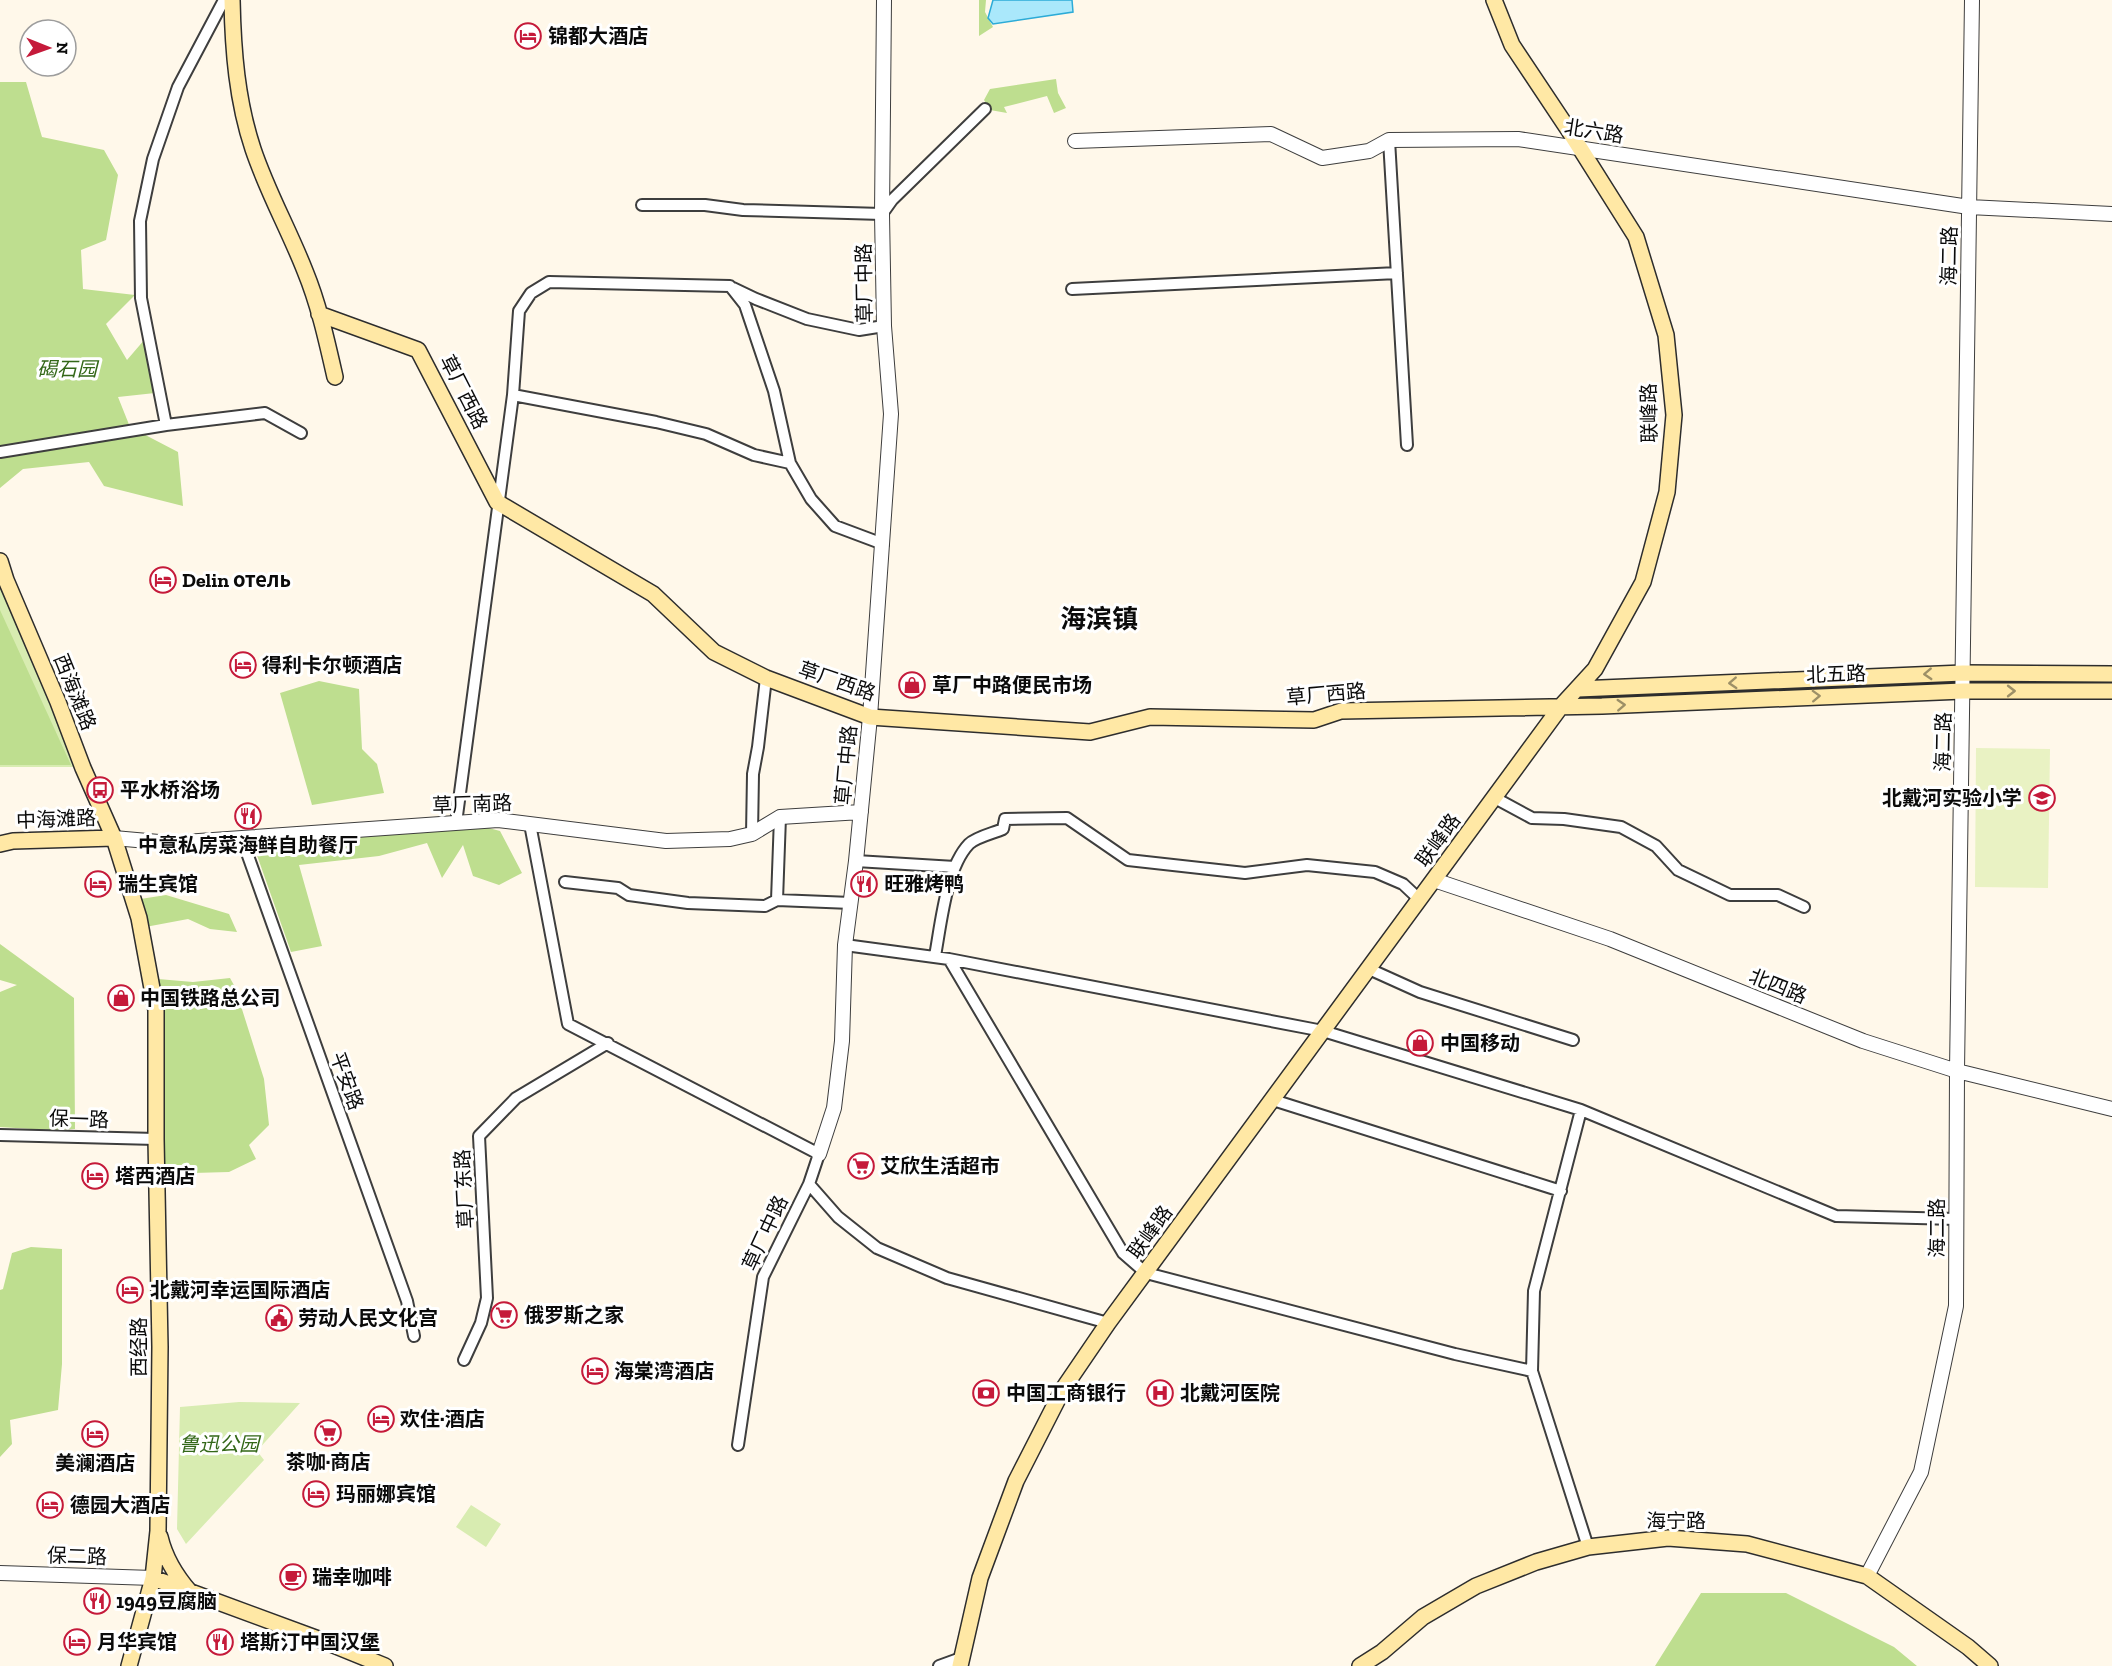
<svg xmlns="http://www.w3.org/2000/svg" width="2112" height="1666" viewBox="0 0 2112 1666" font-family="'Zilla Slab','Noto Sans SC',serif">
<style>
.green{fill:#d8ecb1}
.forest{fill:#bede8f}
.pitch{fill:#e9f2c3}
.water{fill:#aae8fb;stroke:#2cabd7;stroke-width:1.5}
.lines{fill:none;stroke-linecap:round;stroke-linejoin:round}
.minor-casing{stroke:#3e3e3e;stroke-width:14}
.tertiary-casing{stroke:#3e3e3e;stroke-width:16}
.secondary-casing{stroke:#2d2d2d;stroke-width:18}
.minor{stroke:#fff;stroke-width:10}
.tertiary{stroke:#fff;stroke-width:14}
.secondary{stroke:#ffe8a5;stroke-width:15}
.oneway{stroke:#9d9067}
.labels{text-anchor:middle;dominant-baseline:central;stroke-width:6;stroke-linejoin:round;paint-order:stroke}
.poi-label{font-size:20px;font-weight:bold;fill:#0b0b0b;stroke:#fff;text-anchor:start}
.street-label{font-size:20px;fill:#0b0b0b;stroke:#fff}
.park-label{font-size:20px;font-style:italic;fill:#336718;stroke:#fff}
.district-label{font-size:26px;font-weight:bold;fill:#0b0b0b;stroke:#fff}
</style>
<rect width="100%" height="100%" fill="#fff8ea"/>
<!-- green -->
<path class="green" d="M0,572L56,707L76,767H0Z
M239,1402L300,1403L257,1451L264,1460L186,1544L177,1529L180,1407Z
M471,1505L501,1524L486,1547L456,1527Z"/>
<!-- forest -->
<path class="forest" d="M979,0H986L985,12L993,27L979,36Z
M1056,79L1058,93L1066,108L1054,113L1047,96L1004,107L1007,113L990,110L984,100L990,89Z
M0,82H26L42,137L104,150L118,175L106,240L81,250L83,289L135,295L106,324L127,360L151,332L155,393L118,397L130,427L178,452L183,506L104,486L89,462L23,469L0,488Z
M0,610L71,765H0Z
M319,681L359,689L362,749L377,764L384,793L312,805L280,693Z
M485,827L500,831L522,873L499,885L473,876L463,845L442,878L427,843L379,856L299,865L322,946L291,952L253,844Z
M166,895L229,914L237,932L210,929L188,919L140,928L134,900Z
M0,944L74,998L75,1129L47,1130L0,1127V992L17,985L0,980Z
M230,978L235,987L264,1079L269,1125L249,1145L256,1159L229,1172L193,1173L160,1165L158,979L193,982Z
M31,1247L62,1249V1364L58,1410L10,1420L12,1444L0,1457V1290L3,1289L12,1253Z
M1701,1593H1786L1894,1647L1917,1666H1655Z"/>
<!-- pitch -->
<path class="pitch" d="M1976,748L2050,749L2048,888L1975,887Z"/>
<!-- water -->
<path class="water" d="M993,0H1072L1073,12L993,24L988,18Z"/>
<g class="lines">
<!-- minor casing -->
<g class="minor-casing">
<path id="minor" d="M1389,140L1407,445
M642,205H705L743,210L882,214L892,200L985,109
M733,288L756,299L807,319L859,330L884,326
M1072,289L1397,273
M513,395L656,422L706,434L754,455L790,463
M166,425L141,298L140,221L153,159L178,87L224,0
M0,452L166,425L265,413L301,433
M1495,798L1532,818L1564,819L1621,827L1656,846L1678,870L1730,895H1778L1804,907
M456,823L513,395L519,311L531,293L549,282L730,286L745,305L774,391L790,463L811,499L835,526L883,544
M530,824L568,1024L819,1154L809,1184L763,1277L738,1445
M752,834L753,774L758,747L766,678
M242,839L407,1301L414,1336
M856,861L955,867
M565,882L618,888L629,895L688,903L765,906L777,900L851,903
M777,900L780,817
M845,945L949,959L1323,1031L1581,1110L1836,1216L1957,1219
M935,956C941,924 946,868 969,844C976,837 994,833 1003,829L1005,819L1067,818L1128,860L1245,873L1307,865L1375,872L1403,884L1420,900
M949,959L1123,1253L1146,1273L1455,1354L1532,1371
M1369,969L1420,992L1573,1040
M1273,1100L1561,1191
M1581,1110L1534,1291L1532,1371L1588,1547
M0,1135L156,1139
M809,1184L838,1217L877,1248L947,1278L1108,1323
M464,1360L481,1323L487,1298L479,1136L516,1098L608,1043
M939,1666L961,1658"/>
</g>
<!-- tertiary casing -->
<g class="tertiary-casing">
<path id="tertiary" d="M1075,141L1271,134L1322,158L1369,151L1389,140L1518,139L1969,207L2112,214
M114,838L170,843L498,820L666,841L730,839L752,834L780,817L861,812
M1434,880L1610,939L1863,1041L1957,1071L2112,1109
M819,1154L834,1108L842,1041L845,945L856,861L870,717L891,414L884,326L882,214L884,0
M0,1573L153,1578
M1867,1576L1921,1472L1956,1306L1957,1071L1972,0"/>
</g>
<!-- secondary casing -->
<g class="secondary-casing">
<path id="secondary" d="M232,0C233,51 237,101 253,149C267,191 289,230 305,271C319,305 327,342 335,377
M319,314L418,350L497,502L653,594L714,652L766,678L870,717L1090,732L1150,717L1314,720L1341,711L1602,706L1963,691H2112
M0,561L6,580L58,702L83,768L114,838L139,918L156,1010V1139L160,1347L158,1531L153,1578L129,1666
M1578,689L1963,673L2112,674
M0,844L13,841L114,838
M160,1537C165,1558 176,1576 190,1592
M153,1578L321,1640L385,1666
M960,1666L980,1578L1016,1481L1063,1389L1108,1323L1562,705L1595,669L1643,582L1667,492L1674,415L1666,335L1636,237L1568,129L1512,45L1494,0
M1360,1666L1382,1652L1423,1617L1476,1586L1536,1562L1588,1547L1668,1538L1747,1544L1867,1576L1968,1647L1990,1666"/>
</g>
<!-- minor -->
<use href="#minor" class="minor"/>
<!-- tertiary -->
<use href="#tertiary" class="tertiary"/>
<!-- secondary -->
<use href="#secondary" class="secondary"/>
</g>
<!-- one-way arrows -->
<defs><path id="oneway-chevron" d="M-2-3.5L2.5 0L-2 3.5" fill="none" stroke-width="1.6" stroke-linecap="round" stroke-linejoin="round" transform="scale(1.5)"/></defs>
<g class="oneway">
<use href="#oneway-chevron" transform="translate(1928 674) rotate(177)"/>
<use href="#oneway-chevron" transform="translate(1733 683) rotate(177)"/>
<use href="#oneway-chevron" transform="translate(2011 691)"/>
<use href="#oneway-chevron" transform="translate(1816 696) rotate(-2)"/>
<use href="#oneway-chevron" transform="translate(1621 705) rotate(-3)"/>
</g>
<!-- icons -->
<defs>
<g id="hotel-ring" transform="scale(1.35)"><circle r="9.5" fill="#fff" stroke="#c51a3a" stroke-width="1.5"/><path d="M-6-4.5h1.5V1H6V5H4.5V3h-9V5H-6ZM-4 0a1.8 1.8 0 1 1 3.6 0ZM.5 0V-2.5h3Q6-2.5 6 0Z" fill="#c51a3a"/></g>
<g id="shop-ring" transform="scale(1.35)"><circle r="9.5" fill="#fff" stroke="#c51a3a" stroke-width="1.5"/><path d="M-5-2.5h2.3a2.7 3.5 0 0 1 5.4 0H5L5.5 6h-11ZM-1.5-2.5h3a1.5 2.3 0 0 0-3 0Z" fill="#c51a3a"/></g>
<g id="bus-ring" transform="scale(1.35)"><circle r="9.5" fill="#fff" stroke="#c51a3a" stroke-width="1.5"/><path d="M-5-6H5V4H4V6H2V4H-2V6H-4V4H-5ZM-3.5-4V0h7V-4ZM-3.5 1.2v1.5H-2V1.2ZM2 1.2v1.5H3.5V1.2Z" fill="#c51a3a"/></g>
<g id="school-ring" transform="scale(1.35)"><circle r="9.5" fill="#fff" stroke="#c51a3a" stroke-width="1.5"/><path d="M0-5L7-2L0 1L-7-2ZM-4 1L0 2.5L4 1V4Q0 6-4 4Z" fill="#c51a3a"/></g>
<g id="restaurant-ring" transform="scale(1.35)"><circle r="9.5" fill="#fff" stroke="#c51a3a" stroke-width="1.5"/><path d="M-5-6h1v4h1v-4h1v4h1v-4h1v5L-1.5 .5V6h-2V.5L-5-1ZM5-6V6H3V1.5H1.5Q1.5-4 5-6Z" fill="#c51a3a"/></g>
<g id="supermarket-ring" transform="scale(1.35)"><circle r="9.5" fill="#fff" stroke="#c51a3a" stroke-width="1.5"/><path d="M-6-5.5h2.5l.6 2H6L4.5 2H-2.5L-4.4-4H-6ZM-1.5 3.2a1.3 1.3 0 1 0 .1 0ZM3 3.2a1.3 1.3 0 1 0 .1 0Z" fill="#c51a3a"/></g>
<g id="civic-ring" transform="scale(1.35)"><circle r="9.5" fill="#fff" stroke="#c51a3a" stroke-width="1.5"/><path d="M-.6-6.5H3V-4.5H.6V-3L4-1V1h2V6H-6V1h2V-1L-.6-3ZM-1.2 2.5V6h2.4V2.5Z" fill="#c51a3a"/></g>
<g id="bank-ring" transform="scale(1.35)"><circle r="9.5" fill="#fff" stroke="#c51a3a" stroke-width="1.5"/><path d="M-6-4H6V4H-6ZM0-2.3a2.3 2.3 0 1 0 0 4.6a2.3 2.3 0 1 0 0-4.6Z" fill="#c51a3a"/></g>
<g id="hospital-ring" transform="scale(1.35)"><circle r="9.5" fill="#fff" stroke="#c51a3a" stroke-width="1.5"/><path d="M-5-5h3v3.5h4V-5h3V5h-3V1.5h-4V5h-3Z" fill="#c51a3a"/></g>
<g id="cafe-ring" transform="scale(1.35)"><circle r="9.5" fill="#fff" stroke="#c51a3a" stroke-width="1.5"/><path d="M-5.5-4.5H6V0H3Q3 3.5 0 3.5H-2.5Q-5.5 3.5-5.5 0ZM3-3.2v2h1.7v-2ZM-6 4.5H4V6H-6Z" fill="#c51a3a"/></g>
</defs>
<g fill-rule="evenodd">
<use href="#hotel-ring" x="528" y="36"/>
<use href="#hotel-ring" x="163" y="580"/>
<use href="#hotel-ring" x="243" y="665"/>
<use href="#shop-ring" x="912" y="685"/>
<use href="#bus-ring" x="100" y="790"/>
<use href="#school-ring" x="2042" y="798"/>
<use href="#restaurant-ring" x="248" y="816"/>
<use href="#hotel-ring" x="98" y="884"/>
<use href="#restaurant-ring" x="864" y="884"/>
<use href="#shop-ring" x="121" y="998"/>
<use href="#shop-ring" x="1420" y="1043"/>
<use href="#supermarket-ring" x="861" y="1166"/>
<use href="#hotel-ring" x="95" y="1176"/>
<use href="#hotel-ring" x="130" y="1290"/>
<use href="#supermarket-ring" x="504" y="1315"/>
<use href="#civic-ring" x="279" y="1318"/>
<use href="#hotel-ring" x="595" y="1371"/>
<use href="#bank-ring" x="986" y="1393"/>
<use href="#hospital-ring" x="1160" y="1393"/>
<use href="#hotel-ring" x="381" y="1419"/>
<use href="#supermarket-ring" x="328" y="1433"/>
<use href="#hotel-ring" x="95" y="1434"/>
<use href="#hotel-ring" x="316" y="1494"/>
<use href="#hotel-ring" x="50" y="1505"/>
<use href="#cafe-ring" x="293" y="1577"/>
<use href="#restaurant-ring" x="97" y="1601"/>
<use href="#hotel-ring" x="77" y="1642"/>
<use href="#restaurant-ring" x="220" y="1642"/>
</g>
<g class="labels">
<!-- poi labels -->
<g class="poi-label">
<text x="548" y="36">锦都大酒店</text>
<text x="182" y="580">Delin отель</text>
<text x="262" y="665">得利卡尔顿酒店</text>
<text x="932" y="685">草厂中路便民市场</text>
<text x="120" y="790">平水桥浴场</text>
<text x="2022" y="798" text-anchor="end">北戴河实验小学</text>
<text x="248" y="845" text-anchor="middle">中意私房菜海鲜自助餐厅</text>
<text x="118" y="884">瑞生宾馆</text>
<text x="884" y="884">旺雅烤鸭</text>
<text x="140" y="998">中国铁路总公司</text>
<text x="1440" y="1043">中国移动</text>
<text x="880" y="1166">艾欣生活超市</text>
<text x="115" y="1176">塔西酒店</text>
<text x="150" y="1290">北戴河幸运国际酒店</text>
<text x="524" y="1315">俄罗斯之家</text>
<text x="298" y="1318">劳动人民文化宫</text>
<text x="614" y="1371">海棠湾酒店</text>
<text x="1006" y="1393">中国工商银行</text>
<text x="1180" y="1393">北戴河医院</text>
<text x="400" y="1419">欢住·酒店</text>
<text x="328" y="1462" text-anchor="middle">茶咖·商店</text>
<text x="95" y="1463" text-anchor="middle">美澜酒店</text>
<text x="336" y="1494">玛丽娜宾馆</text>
<text x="70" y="1505">德园大酒店</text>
<text x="312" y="1577">瑞幸咖啡</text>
<text x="116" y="1601">1949豆腐脑</text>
<text x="97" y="1642">月华宾馆</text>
<text x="240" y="1642">塔斯汀中国汉堡</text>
</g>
<!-- street labels -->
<g class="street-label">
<text transform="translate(1594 131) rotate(9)">北六路</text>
<text transform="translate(1949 256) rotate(-89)">海二路</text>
<text transform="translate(864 283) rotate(-91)">草厂中路</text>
<text transform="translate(464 392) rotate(63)">草厂西路</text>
<text transform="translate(1649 413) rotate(-91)">联峰路</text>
<text transform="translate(1836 674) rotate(-2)">北五路</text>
<text transform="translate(837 681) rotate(19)">草厂西路</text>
<text transform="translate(75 692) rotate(68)">西海滩路</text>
<text transform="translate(1326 694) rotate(-5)">草厂西路</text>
<text transform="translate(1943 742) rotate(-89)">海二路</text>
<text transform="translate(846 765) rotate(-85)">草厂中路</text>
<text transform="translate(472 804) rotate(-2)">草厂南路</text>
<text transform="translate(56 819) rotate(-2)">中海滩路</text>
<text transform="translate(1438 840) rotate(-54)">联峰路</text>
<text transform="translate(1778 986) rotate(22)">北四路</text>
<text transform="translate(347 1081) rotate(70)">平安路</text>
<text transform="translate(79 1119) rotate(2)">保一路</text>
<text transform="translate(464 1189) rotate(-93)">草厂东路</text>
<text transform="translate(1937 1228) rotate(-90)">海二路</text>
<text transform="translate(1150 1232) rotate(-54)">联峰路</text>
<text transform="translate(765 1233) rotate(-65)">草厂中路</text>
<text transform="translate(139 1347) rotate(-90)">西经路</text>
<text x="1676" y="1521">海宁路</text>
<text transform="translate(77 1556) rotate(2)">保二路</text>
</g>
<!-- park labels -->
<g class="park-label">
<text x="67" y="369">碣石园</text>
<text x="219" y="1444">鲁迅公园</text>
</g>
<!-- district labels -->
<g class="district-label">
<text x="1099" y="619">海滨镇</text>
</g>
</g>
<!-- north arrow -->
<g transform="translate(48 48) rotate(91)"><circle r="28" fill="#ffffff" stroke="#9d9d9d" stroke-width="1.5"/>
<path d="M0-4.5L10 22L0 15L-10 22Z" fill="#c51a3a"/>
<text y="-9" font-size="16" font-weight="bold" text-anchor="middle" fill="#0b0b0b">N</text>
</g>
</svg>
